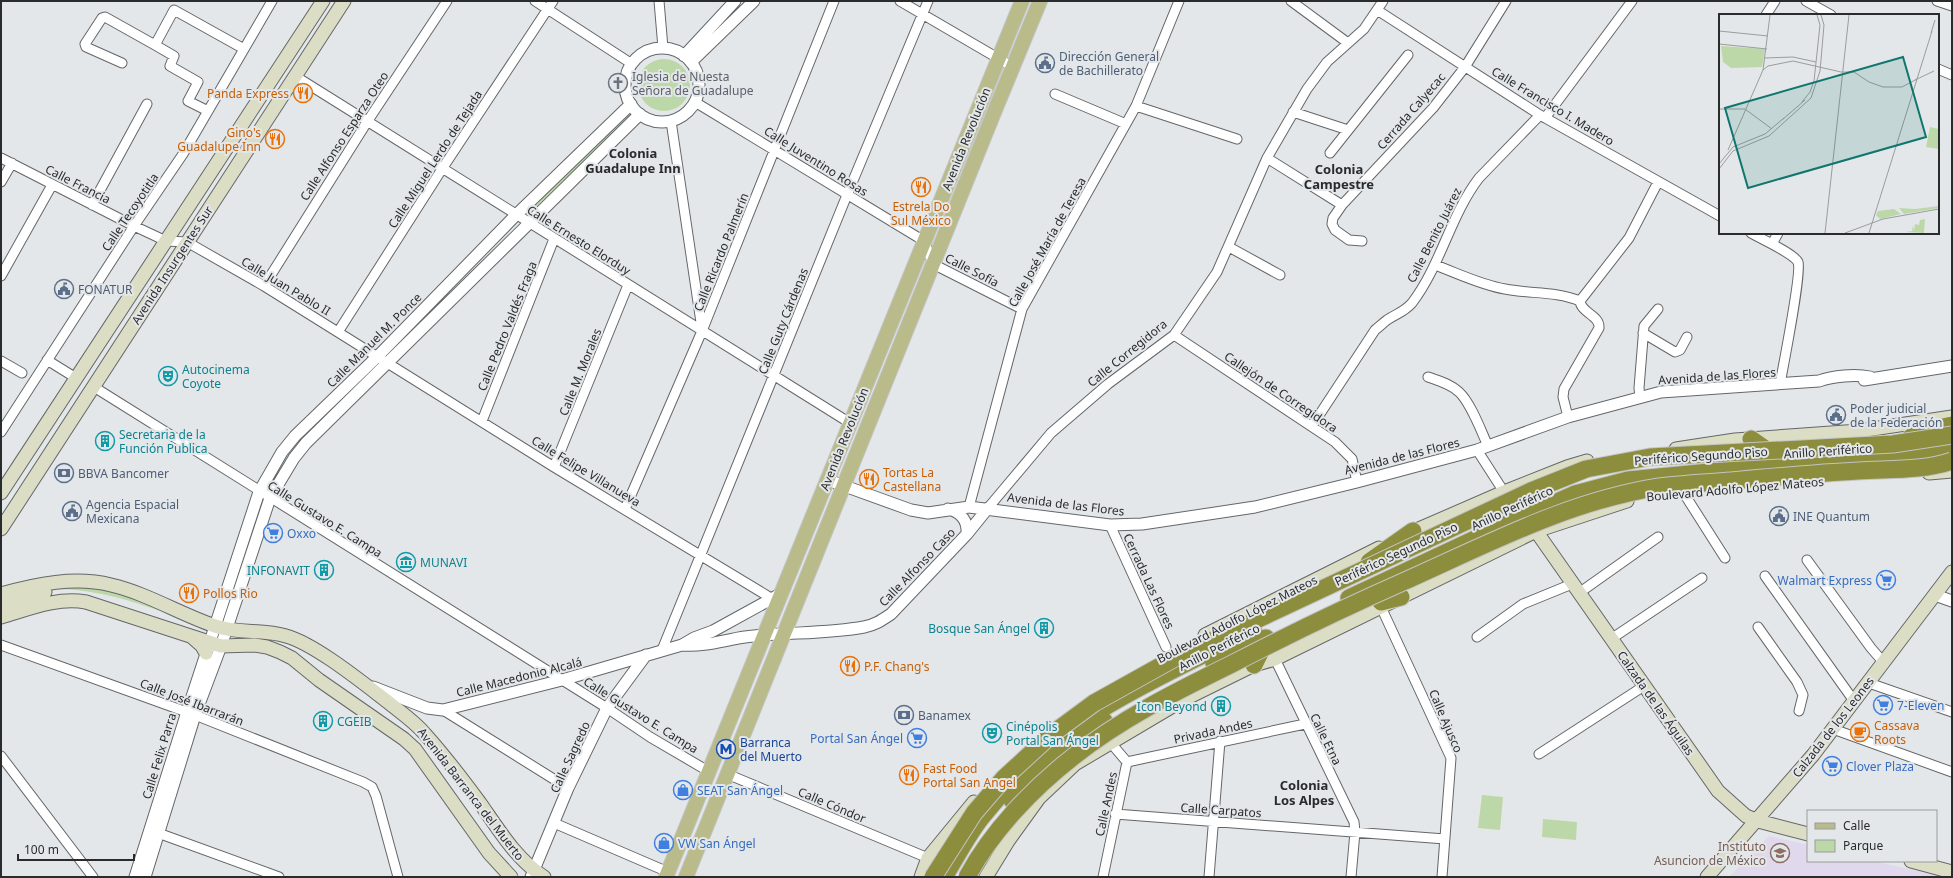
<svg xmlns="http://www.w3.org/2000/svg" width="1953" height="878" viewBox="0 0 1953 878" font-family="'Noto Sans',sans-serif">
<style>
.education{fill:#e0d9ee}
.green{fill:#bdd8a8}
.lines{fill:none;stroke-linecap:round;stroke-linejoin:round}
.minor-casing{stroke:#646769;stroke-width:11}
.tertiary-casing{stroke:#646769;stroke-width:13}
.secondary-casing{stroke:#646769;stroke-width:15}
.primary-casing{stroke:#c3c4c4;stroke-width:16}
.motorway-casing{stroke:#c3c4c4;stroke-width:19}
.minor{stroke:#fff;stroke-width:9}
.tertiary{stroke:#fff;stroke-width:11}
.secondary{stroke:#dcddc5;stroke-width:13}
.primary{stroke:#babb8b;stroke-width:14}
.motorway{stroke:#8c8d3d;stroke-width:17}
.motorway-bridge-casing{stroke:#c3c4c4;stroke-width:19;stroke-linecap:butt}
.motorway-bridge{stroke:#8c8d3d;stroke-width:17}
.labels{text-anchor:middle;dominant-baseline:central;stroke-width:4;stroke-linejoin:round;paint-order:stroke}
.service-label{font-size:12px;fill:#4e5e75;stroke:#e4e7e9;text-anchor:start}
.worship-label{font-size:12px;fill:#5b616d;stroke:#e4e7e9;text-anchor:start}
.food-label{font-size:12px;fill:#c56008;stroke:#e4e7e9;text-anchor:start}
.street-label{font-size:12px;fill:#2a2b2c;stroke:#e4e7e9}
.culture-label{font-size:12px;fill:#0d838f;stroke:#e4e7e9;text-anchor:start}
.shop-label{font-size:12px;fill:#366cbe;stroke:#e4e7e9;text-anchor:start}
.transit-label{font-size:12px;fill:#164399;stroke:#e4e7e9;text-anchor:start}
.education-label{font-size:12px;fill:#785e54;stroke:#e4e7e9;text-anchor:end}
.neighbourhood-label{font-size:13px;font-weight:bold;fill:#2a2b2c;stroke:#e4e7e9}
.inset-road{fill:none;stroke:#9a9c9d;stroke-width:1}
.view{fill:#0f766e;fill-opacity:0.15;stroke:#0f766e;stroke-width:2}
.inset-edge{fill:none;stroke:#2a2b2c;stroke-width:2}
</style>
<rect width="100%" height="100%" fill="#e4e7e9"/>
<!-- education -->
<path class="education" d="M1769,836L1808,845V861H1874L1943,877H1729Z"/>
<!-- green -->
<path class="green" d="M638 85a26 26 0 1 1 52 0a26 26 0 1 1-52 0Z
M627,114L630,116L528,215L523,212Z
M68,583L123,594L208,628C160,611 110,590 59,589Z
M1482,795L1503,797L1500,830L1478,828Z
M1543,819L1577,822L1576,840L1542,837Z"/>
<g class="lines">
<!-- minor casing -->
<g class="minor-casing">
<path id="minor" d="M535,1L632,64
M659,1L663,48
M900,1L1013,67
M1291,1L1348,43
M1806,1L1831,15
M1937,1L1952,6
M1377,10L1540,115L1720,216
M1766,15L1775,1
M155,45L174,56L170,66L198,82L188,101L208,111
M122,63L86,47L85,44L102,18L105,17L155,45L174,10L244,49
M1938,69L1952,75
M295,76L850,423
M1055,94L1126,124
M695,102L924,241L933,264L1022,309
M1136,106L1237,139
M1293,112L1348,130
M1545,118L1632,1
M671,121L702,329
M1330,153L1408,55
M1,158L134,226L166,241L187,242L264,286L554,467L771,598
M1267,158L1342,205
M1,182L12,163
M92,205L147,104
M1751,233C1761,239 1793,253 1798,262C1802,272 1783,367 1780,384
M1362,241L1349,240L1335,230L1332,224L1333,218L1342,205L1433,108L1465,67L1506,1
M1772,244L1778,233
M1229,247L1280,275
M1435,265C1457,273 1481,285 1505,289C1530,294 1556,291 1580,301
M1,276L52,185
M264,286L367,122L447,1
M1580,301L1629,238L1658,182
M338,332L442,169L553,1
M1643,333L1675,352L1680,350L1687,337
M1174,335L1335,442L1352,459L1357,482
M47,360L76,378
M1,361L22,373
M1428,377C1439,381 1451,384 1459,392C1471,403 1481,431 1488,446
M94,387L607,708L650,737L708,771
M1640,397L1639,388L1644,326L1658,309
M1568,417L1563,397L1564,389L1599,328C1600,315 1581,313 1580,301
M482,421L554,239
M1312,426L1375,330C1379,327 1383,323 1387,320C1397,313 1403,313 1412,303C1441,265 1450,216 1479,178L1540,115
M1,432L134,226L183,154L272,1
M1477,450L1504,492
M554,467L628,285
M1683,492L1725,558
M969,507L1022,309L1136,106L1179,1
M988,508L1051,433L1108,384L1174,335L1217,272L1267,158L1307,89L1327,62L1364,29L1383,1
M625,509L702,331L834,1
M1110,525L1166,647
M1807,560L1871,648L1884,663
M1765,576L1854,701
M1579,593L1658,537
M1381,607L1451,758L1442,877
M1758,627L1797,682L1803,695L1799,711
M1477,637L1523,604L1572,584
M1611,639L1702,578
M1,645L195,715L363,782L372,787L376,796L398,877
M662,650L847,195L928,1
M1275,659L1354,822L1355,832L1351,877
M1869,683L1952,712
M443,710L568,788
M1833,729L1952,772
M1110,742L1127,762
M1539,754L1644,686
M1,756L93,877
M1127,762L1305,724
M727,774L928,858
M1115,814L1445,839
M554,823L668,872
M158,833L279,877
M1103,877L1127,762
M1209,877L1220,741"/>
</g>
<!-- tertiary casing -->
<g class="tertiary-casing">
<path id="tertiary" d="M625 85a37 37 0 1 1 74 0a37 37 0 1 1-74 0Z
M684,56L735,1
M691,62L754,1
M1864,380L1952,366
M828,480L911,510L928,513L969,507L1110,525L1142,524L1255,507L1357,482L1477,450L1568,417L1661,392L1819,381C1833,376 1855,374 1870,377
M948,509C961,512 968,521 967,534
M1935,595L1952,601
M682,645L694,638L713,631L782,593
M373,687L427,708L443,710L562,680L682,645C704,647 724,640 745,637C784,632 826,634 864,627C875,625 882,620 891,614L967,534L988,508
M135,877L187,712L259,492L282,452L295,436L378,356L516,215L631,104
M145,877L195,715L221,646L270,498L294,458L306,443L640,114
M531,877L568,788L607,708L646,655"/>
</g>
<!-- secondary casing -->
<g class="secondary-casing">
<path id="secondary" d="M1676,449L1735,440L1859,431L1952,417
M1929,473L1952,471
M1,493L323,1
M1,529L344,1
M1536,531L1718,791L1746,816L1758,821L1808,834
M1405,535L1504,492L1567,467L1587,461
M1,594C36,584 75,576 111,585C146,593 180,614 215,626C238,634 263,629 286,636C315,644 363,683 388,702C400,712 414,721 425,734C445,756 463,780 480,803C499,830 516,859 544,877
M1,604L45,592
M1,617C29,609 56,597 86,602L221,646L254,645L267,647L280,652L292,658L319,680L404,739L415,749L489,853L511,877
M1205,635L1379,548
M193,638L202,646L206,653
M1911,861L1952,872
M921,877L928,858L974,802
M986,877L1008,841L1039,798L1075,764L1183,700L1254,665L1275,659L1536,531L1627,501
M1707,877L1813,755L1952,572"/>
</g>
<!-- primary casing -->
<g class="primary-casing">
<path id="primary" d="M666,877L1022,1
M686,877L993,115L1040,1"/>
</g>
<!-- motorway casing -->
<g class="motorway-casing">
<path id="motorway" d="M1911,437L1924,431L1952,425
M1751,439L1774,455
M1369,562L1413,531
M1349,598L1505,525L1575,494L1628,480L1870,456L1927,452L1952,446
M1381,602L1401,597
M1214,663L1266,638
M1254,665L1266,641
M1012,800L1066,751L1104,721
M944,877C956,858 967,836 981,818C1014,777 1055,738 1100,710C1149,680 1202,656 1253,630"/>
</g>
<!-- minor -->
<use href="#minor" class="minor"/>
<!-- tertiary -->
<use href="#tertiary" class="tertiary"/>
<!-- secondary -->
<use href="#secondary" class="secondary"/>
<!-- primary -->
<use href="#primary" class="primary"/>
<!-- motorway -->
<use href="#motorway" class="motorway"/>
<!-- motorway-bridge casing -->
<g class="motorway-bridge-casing">
<path id="motorway-bridge" d="M933,877L974,813L1004,778L1052,734L1094,703L1173,659L1531,491L1586,469L1650,457L1893,444L1952,435
M967,877C992,831 1032,789 1073,757C1121,719 1175,692 1230,665C1288,635 1346,607 1405,581C1488,544 1569,501 1659,487C1683,484 1707,483 1731,481C1774,477 1816,473 1858,471C1888,469 1923,471 1952,461"/>
</g>
<!-- motorway-bridge -->
<use href="#motorway-bridge" class="motorway-bridge"/>
</g>
<!-- icons -->
<defs>
<g id="civic-ring" transform="scale(1)"><circle r="9.5" fill="#e4e7e9" stroke="#5c6f8a" stroke-width="1.5"/><path d="M-.6-6.5H3V-4.5H.6V-3L4-1V1h2V6H-6V1h2V-1L-.6-3ZM-1.2 2.5V6h2.4V2.5Z" fill="#5c6f8a"/></g>
<g id="church-ring" transform="scale(1)"><circle r="9.5" fill="#e4e7e9" stroke="#6b7280" stroke-width="1.5"/><path d="M-1.2-6h2.4v3.5h3.3v2.4h-3.3V6h-2.4V-.1h-3.3v-2.4h3.3Z" fill="#6b7280"/></g>
<g id="restaurant-ring" transform="scale(1)"><circle r="9.5" fill="#e4e7e9" stroke="#e8710a" stroke-width="1.5"/><path d="M-5-6h1v4h1v-4h1v4h1v-4h1v5L-1.5 .5V6h-2V.5L-5-1ZM5-6V6H3V1.5H1.5Q1.5-4 5-6Z" fill="#e8710a"/></g>
<g id="theatre-ring" transform="scale(1)"><circle r="9.5" fill="#e4e7e9" stroke="#0f9aa8" stroke-width="1.5"/><path d="M-5-5.5Q0-4 5-5.5V0Q5 5 0 6Q-5 5-5 0ZM-3.3-2.5H-1v1.5H-3.3ZM1-2.5H3.3v1.5H1ZM-2.8 1Q0 5.5 2.8 1Z" fill="#0f9aa8"/></g>
<g id="building-ring" transform="scale(1)"><circle r="9.5" fill="#e4e7e9" stroke="#0f9aa8" stroke-width="1.5"/><path d="M-4-6H4V6H1V3H-1V6H-4ZM-2.5-4.3h1.7v1.8h-1.7ZM.8-4.3h1.7v1.8H.8ZM-2.5-1h1.7V.8h-1.7ZM.8-1h1.7V.8H.8Z" fill="#0f9aa8"/></g>
<g id="bank-ring" transform="scale(1)"><circle r="9.5" fill="#e4e7e9" stroke="#5c6f8a" stroke-width="1.5"/><path d="M-6-4H6V4H-6ZM0-2.3a2.3 2.3 0 1 0 0 4.6a2.3 2.3 0 1 0 0-4.6Z" fill="#5c6f8a"/></g>
<g id="supermarket-ring" transform="scale(1)"><circle r="9.5" fill="#e4e7e9" stroke="#3f7fe0" stroke-width="1.5"/><path d="M-6-5.5h2.5l.6 2H6L4.5 2H-2.5L-4.4-4H-6ZM-1.5 3.2a1.3 1.3 0 1 0 .1 0ZM3 3.2a1.3 1.3 0 1 0 .1 0Z" fill="#3f7fe0"/></g>
<g id="museum-ring" transform="scale(1)"><circle r="9.5" fill="#e4e7e9" stroke="#0f9aa8" stroke-width="1.5"/><path d="M0-6L6-3V-2H-6V-3ZM-5-1h2V3h-2ZM-1-1h2V3h-2ZM3-1h2V3H3ZM-6 4H6V6H-6Z" fill="#0f9aa8"/></g>
<g id="cafe-ring" transform="scale(1)"><circle r="9.5" fill="#e4e7e9" stroke="#e8710a" stroke-width="1.5"/><path d="M-5.5-4.5H6V0H3Q3 3.5 0 3.5H-2.5Q-5.5 3.5-5.5 0ZM3-3.2v2h1.7v-2ZM-6 4.5H4V6H-6Z" fill="#e8710a"/></g>
<g id="metro-ring" transform="scale(1)"><circle r="9.5" fill="#e4e7e9" stroke="#1a4fb4" stroke-width="1.5"/><path d="M-5.5 5V-5H-3L0 0L3-5H5.5V5H3V-.5L0 4L-3-.5V5Z" fill="#1a4fb4"/></g>
<g id="shop-ring" transform="scale(1)"><circle r="9.5" fill="#e4e7e9" stroke="#3f7fe0" stroke-width="1.5"/><path d="M-5-2.5h2.3a2.7 3.5 0 0 1 5.4 0H5L5.5 6h-11ZM-1.5-2.5h3a1.5 2.3 0 0 0-3 0Z" fill="#3f7fe0"/></g>
<g id="school-ring" transform="scale(1)"><circle r="9.5" fill="#e4e7e9" stroke="#8d6e63" stroke-width="1.5"/><path d="M0-5L7-2L0 1L-7-2ZM-4 1L0 2.5L4 1V4Q0 6-4 4Z" fill="#8d6e63"/></g>
</defs>
<g fill-rule="evenodd">
<use href="#civic-ring" x="1045" y="63"/>
<use href="#church-ring" x="618" y="83"/>
<use href="#restaurant-ring" x="303" y="93"/>
<use href="#restaurant-ring" x="275" y="139"/>
<use href="#restaurant-ring" x="921" y="187"/>
<use href="#civic-ring" x="64" y="289"/>
<use href="#theatre-ring" x="168" y="376"/>
<use href="#civic-ring" x="1836" y="415"/>
<use href="#building-ring" x="105" y="441"/>
<use href="#bank-ring" x="64" y="473"/>
<use href="#restaurant-ring" x="869" y="479"/>
<use href="#civic-ring" x="72" y="511"/>
<use href="#civic-ring" x="1779" y="516"/>
<use href="#supermarket-ring" x="273" y="533"/>
<use href="#museum-ring" x="406" y="562"/>
<use href="#building-ring" x="324" y="570"/>
<use href="#supermarket-ring" x="1886" y="580"/>
<use href="#restaurant-ring" x="189" y="593"/>
<use href="#building-ring" x="1044" y="628"/>
<use href="#restaurant-ring" x="850" y="666"/>
<use href="#supermarket-ring" x="1883" y="705"/>
<use href="#building-ring" x="1221" y="706"/>
<use href="#bank-ring" x="904" y="715"/>
<use href="#building-ring" x="323" y="721"/>
<use href="#cafe-ring" x="1860" y="732"/>
<use href="#theatre-ring" x="992" y="733"/>
<use href="#supermarket-ring" x="917" y="738"/>
<use href="#metro-ring" x="726" y="749"/>
<use href="#supermarket-ring" x="1832" y="766"/>
<use href="#restaurant-ring" x="909" y="775"/>
<use href="#shop-ring" x="683" y="790"/>
<use href="#shop-ring" x="664" y="843"/>
<use href="#school-ring" x="1780" y="853"/>
</g>
<g class="labels">
<!-- service labels -->
<g class="service-label">
<text x="1059" y="56">Dirección General<tspan x="1059" dy="14">de Bachillerato</tspan></text>
<text x="78" y="289">FONATUR</text>
<text x="1850" y="408">Poder judicial<tspan x="1850" dy="14">de la Federación</tspan></text>
<text x="78" y="473">BBVA Bancomer</text>
<text x="86" y="504">Agencia Espacial<tspan x="86" dy="14">Mexicana</tspan></text>
<text x="1793" y="516">INE Quantum</text>
<text x="918" y="715">Banamex</text>
</g>
<!-- worship labels -->
<g class="worship-label">
<text x="632" y="76">Iglesia de Nuesta<tspan x="632" dy="14">Señora de Guadalupe</tspan></text>
</g>
<!-- food labels -->
<g class="food-label">
<text x="289" y="93" text-anchor="end">Panda Express</text>
<text x="261" y="132" text-anchor="end">Gino's<tspan x="261" dy="14">Guadalupe Inn</tspan></text>
<text x="921" y="206" text-anchor="middle">Estrela Do<tspan x="921" dy="14">Sul México</tspan></text>
<text x="883" y="472">Tortas La<tspan x="883" dy="14">Castellana</tspan></text>
<text x="203" y="593">Pollos Rio</text>
<text x="864" y="666">P.F. Chang's</text>
<text x="1874" y="725">Cassava<tspan x="1874" dy="14">Roots</tspan></text>
<text x="923" y="768">Fast Food<tspan x="923" dy="14">Portal San Angel</tspan></text>
</g>
<!-- street labels -->
<g class="street-label">
<text transform="translate(1553 106) rotate(31)">Calle Francisco I. Madero</text>
<text transform="translate(1411 111) rotate(-49)">Cerrada Calyecac</text>
<text transform="translate(344 136) rotate(-57)">Calle Alfonso Esparza Oteo</text>
<text transform="translate(966 139) rotate(-68)">Avenida Revolución</text>
<text transform="translate(435 159) rotate(-57)">Calle Miguel Lerdo de Tejada</text>
<text transform="translate(816 161) rotate(32)">Calle Juventino Rosas</text>
<text transform="translate(78 184) rotate(27)">Calle Francia</text>
<text transform="translate(130 212) rotate(-56)">Calle Tecoyotitla</text>
<text transform="translate(1434 235) rotate(-63)">Calle Benito Juárez</text>
<text transform="translate(579 240) rotate(32)">Calle Ernesto Elorduy</text>
<text transform="translate(1047 242) rotate(-61)">Calle José María de Teresa</text>
<text transform="translate(721 252) rotate(-68)">Calle Ricardo Palmerín</text>
<text transform="translate(172 265) rotate(-57)">Avenida Insurgentes Sur</text>
<text transform="translate(972 270) rotate(27)">Calle Sofía</text>
<text transform="translate(286 286) rotate(31)">Calle Juan Pablo II</text>
<text transform="translate(783 321) rotate(-68)">Calle Guty Cárdenas</text>
<text transform="translate(507 326) rotate(-68)">Calle Pedro Valdés Fraga</text>
<text transform="translate(374 340) rotate(-45)">Calle Manuel M. Ponce</text>
<text transform="translate(1127 353) rotate(-39)">Calle Corregidora</text>
<text transform="translate(580 372) rotate(-68)">Calle M. Morales</text>
<text transform="translate(1717 376) rotate(-4)">Avenida de las Flores</text>
<text transform="translate(1281 392) rotate(34)">Callejón de Corregidora</text>
<text transform="translate(844 439) rotate(-68)">Avenida Revolución</text>
<text transform="translate(1828 451) rotate(-4)">Anillo Periférico</text>
<text transform="translate(1402 456) rotate(-14)">Avenida de las Flores</text>
<text transform="translate(1701 456) rotate(-4)">Periférico Segundo Piso</text>
<text transform="translate(586 471) rotate(31)">Calle Felipe Villanueva</text>
<text transform="translate(1735 489) rotate(-5)">Boulevard Adolfo López Mateos</text>
<text transform="translate(1066 504) rotate(7)">Avenida de las Flores</text>
<text transform="translate(1512 508) rotate(-25)">Anillo Periférico</text>
<text transform="translate(325 519) rotate(32)">Calle Gustavo E. Campa</text>
<text transform="translate(1396 554) rotate(-25)">Periférico Segundo Piso</text>
<text transform="translate(917 567) rotate(-46)">Calle Alfonso Caso</text>
<text transform="translate(1149 581) rotate(65)">Cerrada Las Flores</text>
<text transform="translate(1237 619) rotate(-27)">Boulevard Adolfo López Mateos</text>
<text transform="translate(1219 647) rotate(-27)">Anillo Periférico</text>
<text transform="translate(519 677) rotate(-14)">Calle Macedonio Alcalá</text>
<text transform="translate(192 702) rotate(21)">Calle José Ibarrarán</text>
<text transform="translate(1656 703) rotate(55)">Calzada de las Águilas</text>
<text transform="translate(641 715) rotate(32)">Calle Gustavo E. Campa</text>
<text transform="translate(1446 721) rotate(67)">Calle Ajusco</text>
<text transform="translate(1833 727) rotate(-52)">Calzada de los Leones</text>
<text transform="translate(1213 731) rotate(-12)">Privada Andes</text>
<text transform="translate(1326 739) rotate(64)">Calle Etna</text>
<text transform="translate(159 756) rotate(-73)">Calle Felix Parra</text>
<text transform="translate(570 757) rotate(-65)">Calle Sagredo</text>
<text transform="translate(471 794) rotate(52)">Avenida Barranca del Muerto</text>
<text transform="translate(1106 804) rotate(-78)">Calle Andes</text>
<text transform="translate(832 805) rotate(23)">Calle Cóndor</text>
<text transform="translate(1221 810) rotate(4)">Calle Carpatos</text>
</g>
<!-- culture labels -->
<g class="culture-label">
<text x="182" y="369">Autocinema<tspan x="182" dy="14">Coyote</tspan></text>
<text x="119" y="434">Secretaria de la<tspan x="119" dy="14">Función Publica</tspan></text>
<text x="420" y="562">MUNAVI</text>
<text x="310" y="570" text-anchor="end">INFONAVIT</text>
<text x="1030" y="628" text-anchor="end">Bosque San Ángel</text>
<text x="1207" y="706" text-anchor="end">Icon Beyond</text>
<text x="337" y="721">CGEIB</text>
<text x="1006" y="726">Cinépolis<tspan x="1006" dy="14">Portal San Ángel</tspan></text>
</g>
<!-- shop labels -->
<g class="shop-label">
<text x="287" y="533">Oxxo</text>
<text x="1872" y="580" text-anchor="end">Walmart Express</text>
<text x="1897" y="705">7-Eleven</text>
<text x="903" y="738" text-anchor="end">Portal San Ángel</text>
<text x="1846" y="766">Clover Plaza</text>
<text x="697" y="790">SEAT San Ángel</text>
<text x="678" y="843">VW San Ángel</text>
</g>
<!-- transit labels -->
<g class="transit-label">
<text x="740" y="742">Barranca<tspan x="740" dy="14">del Muerto</tspan></text>
</g>
<!-- education labels -->
<g class="education-label">
<text x="1766" y="846">Instituto<tspan x="1766" dy="14">Asuncion de México</tspan></text>
</g>
<!-- neighbourhood labels -->
<g class="neighbourhood-label">
<text x="633" y="153">Colonia<tspan x="633" dy="15">Guadalupe Inn</tspan></text>
<text x="1339" y="169">Colonia<tspan x="1339" dy="15">Campestre</tspan></text>
<text x="1304" y="785">Colonia<tspan x="1304" dy="15">Los Alpes</tspan></text>
</g>
</g>
<!-- overview -->
<g transform="translate(1719 14)">
<rect width="220" height="220" fill="#e4e7e9"/>
<path d="M2,32L46,35L43,53L12,54L4,48ZM211,113L220,115V135L207,133ZM220,192V194L185,200L180,194L196,195ZM175,195L182,200L161,205L157,201L159,197ZM206,205L205,219L186,218L193,217L194,211L195,217L196,210L200,211L201,206Z" fill="#bdd8a8"/>
<path class="inset-road" d="M0,17L49,22M212,19L216,6M0,30L48,35M46,44L74,43L97,48M44,56L49,52L74,47L122,58H135L150,68L164,73H183L198,65M196,66L215,57M83,88L91,78L95,67L101,11L98,1M0,95H26L53,115M63,106L86,86M9,136L44,56L51,1M0,150L14,133L46,120L65,104M0,155L14,137L50,122L92,84L101,57L105,11L102,1M106,219L130,1M126,219L164,205L220,195M150,219L213,17"/>
<path class="view" d="M184,43L207,123L29,174L6,94Z"/>
<rect width="220" height="220" class="inset-edge"/>
</g>
<!-- border -->
<rect width="1953" height="878" fill="none" stroke="#2a2b2c" stroke-width="4"/>
<!-- legend -->
<rect x="1807" y="810" width="130" height="52" fill="#e4e7e9" stroke="#9a9c9d"/>
<rect x="1815" y="823" width="20" height="6" fill="#babb8b" stroke="#9a9c9d"/>
<text x="1843" y="830" font-size="12" fill="#2a2b2c">Calle</text>
<rect x="1815" y="840" width="20" height="12" fill="#bdd8a8" stroke="#9a9c9d"/>
<text x="1843" y="850" font-size="12" fill="#2a2b2c">Parque</text>
<!-- scale -->
<path d="M18 854v6h116v-6" fill="none" stroke="#2a2b2c" stroke-width="2"/>
<text x="24" y="854" font-size="12" fill="#2a2b2c" stroke="#e4e7e9" stroke-width="3" paint-order="stroke">100 m</text>
</svg>
